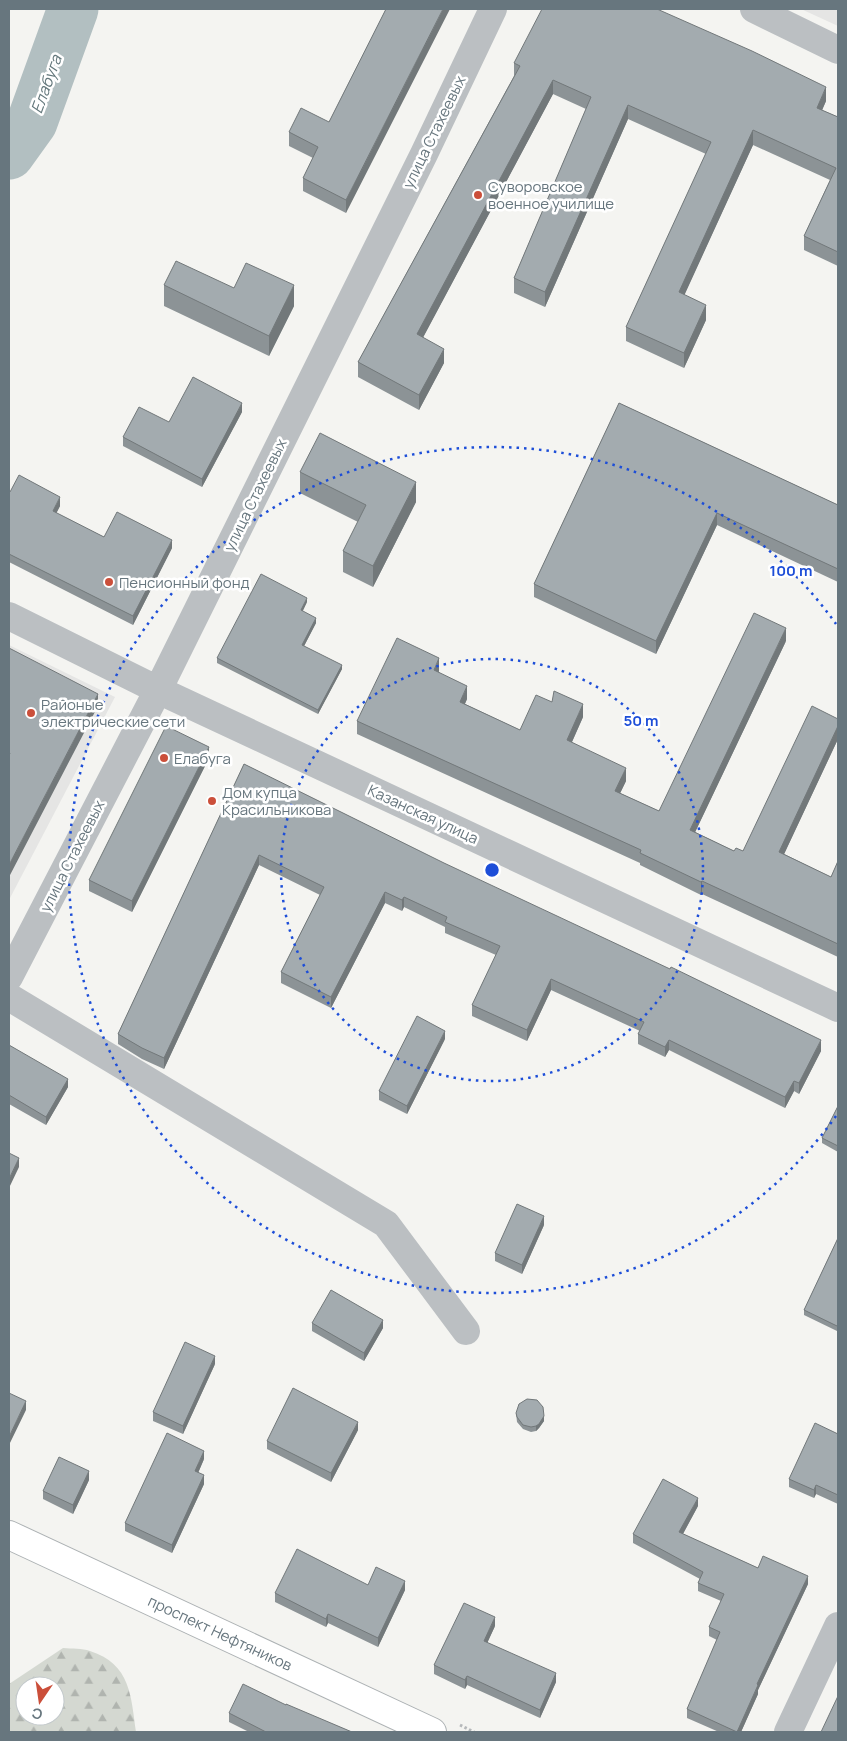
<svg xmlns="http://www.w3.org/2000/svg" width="847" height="1741" viewBox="0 0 847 1741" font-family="Manrope,sans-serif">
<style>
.built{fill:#e5e5e4}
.forest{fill:url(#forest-firs);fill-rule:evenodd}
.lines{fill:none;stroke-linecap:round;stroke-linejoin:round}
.river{stroke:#b2bfc1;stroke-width:51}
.major-casing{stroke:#adb2b4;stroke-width:30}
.path{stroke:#b5b8ba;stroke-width:3;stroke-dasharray:2.5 2.5;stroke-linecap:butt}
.minor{stroke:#bbbfc2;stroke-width:28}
.major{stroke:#fff;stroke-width:28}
.wall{fill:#8c9396}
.shaded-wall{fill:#72787a}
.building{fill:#a3abaf;stroke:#72787a}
.ring{fill:none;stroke:#1d4ed8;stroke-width:2.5;stroke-dasharray:2.5 5}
.poi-dot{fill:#cb4f3a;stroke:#fff;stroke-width:2}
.labels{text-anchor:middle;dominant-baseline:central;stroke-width:5;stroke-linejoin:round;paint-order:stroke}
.street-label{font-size:15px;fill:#67767e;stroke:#fff}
.poi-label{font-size:15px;fill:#67767e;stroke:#fff;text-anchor:start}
.water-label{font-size:16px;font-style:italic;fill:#63777b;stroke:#fff}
.centre{fill:#1d4ed8;stroke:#fff;stroke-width:2.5}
.ring-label{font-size:15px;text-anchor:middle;font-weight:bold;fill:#1d4ed8;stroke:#fff;stroke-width:5;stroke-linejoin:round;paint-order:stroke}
</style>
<defs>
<pattern id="forest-firs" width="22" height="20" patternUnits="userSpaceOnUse" patternTransform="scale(1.25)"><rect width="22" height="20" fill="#d4d8d1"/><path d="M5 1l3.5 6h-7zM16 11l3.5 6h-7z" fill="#b0b4af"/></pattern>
</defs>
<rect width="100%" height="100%" fill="#f4f4f1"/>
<!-- built -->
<path class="built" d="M801,9H838V26Z
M9,645L115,697L9,900Z"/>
<!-- forest -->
<path class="forest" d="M63,1648C72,1649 82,1648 90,1651C131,1664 131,1697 136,1732H9V1684ZM25,1686H55V1716H25Z"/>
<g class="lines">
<!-- river -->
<path class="river" d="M9,154L32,122L73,9"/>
<!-- major casing -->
<g class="major-casing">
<path id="major" d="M9,1535L432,1732"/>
</g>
<!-- path -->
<path class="path" d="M460,1725L474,1732"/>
<!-- minor -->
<path class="minor" d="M754,9L838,50
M9,616L158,690L838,1008
M9,977L158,690L424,154L493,9
M9,997L386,1224L466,1331
M788,1732L838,1626"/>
<!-- major -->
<use href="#major" class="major"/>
</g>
<!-- wall -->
<path class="wall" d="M386,9L346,213L303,191V178L313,158L289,146V132L329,122Z
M514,63L826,101L822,110L838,117V266L804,250V236L830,180L753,145L684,295L706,320L684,368L626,341V327L706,154L628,119L545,307L514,293V278L586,109L553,94L423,337L444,363L419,410L358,377V362L514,76Z
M164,285L234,288L294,306L269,356L164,306Z
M619,403L838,505V582L717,525L656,654L534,597V584Z
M242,412L202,487L123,446V437L169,422Z
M300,472L416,502L373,587L343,572V551L358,522L300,493Z
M9,492L60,506L56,513L104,537L172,548L133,625L9,562Z
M307,602L302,611L316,623L304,646L342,669L318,714L217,663V658Z
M786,641L695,832L734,851H743L838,719V739L784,854L831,877L838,861V957L702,894L701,895L640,865V863L357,734V721L439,671V672L467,699L465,704L520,730L583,717L572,742L626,781L620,793L659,811Z
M209,758L132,912L89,891V880Z
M244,764L821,1051L799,1094L794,1091L785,1108L669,1050L665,1057L638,1044V1034L640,1031L551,990L527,1041L472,1016V1005L496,955L445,933V927L404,907L402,911L385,903L331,1008L281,983V972L320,895L259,865L164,1069L142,1059L118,1044V1034Z
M445,1039L407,1114L379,1100V1091Z
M9,1045L68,1087L46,1125L9,1104Z
M838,1106V1152L822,1143V1138Z
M544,1225L522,1274L495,1261V1253Z
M838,1238V1329L837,1331L804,1315V1310Z
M312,1323L383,1328L364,1361L312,1331Z
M215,1364L183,1434L153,1421V1412Z
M516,1413L544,1421L539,1428L536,1431L531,1432L523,1429L517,1422Z
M358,1430L331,1482L267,1449V1441Z
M838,1434V1504L816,1494L814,1498L789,1487V1479Z
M204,1459L198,1473L204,1484L172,1553L125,1531V1523Z
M89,1480L73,1514L43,1499V1491Z
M698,1506L683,1534L758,1568L808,1584L758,1690V1694L741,1732H719L687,1718V1709L717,1640L709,1636V1627L721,1601L698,1591V1583L700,1579L633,1543V1534Z
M368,1585L405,1590L378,1647L328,1623L326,1627L275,1602V1593Z
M495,1626L487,1643L556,1682L540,1718L467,1685L465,1689L434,1674V1665Z
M286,1705L352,1732H249L229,1722V1713Z"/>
<!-- shaded-wall -->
<path class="shaded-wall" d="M443,9H450L346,213V200Z
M553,80V94L417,349V334Z
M826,87V101L817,122V108Z
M628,105V119L545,307V292Z
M753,130V145L679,307V292Z
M294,285V306L269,356V336Z
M706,305V320L684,368V353Z
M444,349V363L419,410V395Z
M242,403V412L202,487V479Z
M416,482V502L373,587V566Z
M60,497V506L53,520V511Z
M717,513V525L656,654V641Z
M172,540V548L133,625V616Z
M307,598V602L301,615V610Z
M316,618V623L302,650V645Z
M786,628V641L690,843V830Z
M439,658V671L434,683V670Z
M342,665V669L318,714V710Z
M467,686V699L460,714V702Z
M98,694V706L9,877V865Z
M583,704V717L567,753V740Z
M838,726V739L779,865V852Z
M209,747V758L132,912V901Z
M626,768V781L615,804V791Z
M259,855V865L164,1069V1058Z
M702,881V894L701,895V882Z
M385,892V903L331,1008V997Z
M404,897V907L402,911V900Z
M551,979V990L527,1041V1030Z
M445,1031V1039L407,1114V1106Z
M669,1040V1050L665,1057V1047Z
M821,1040V1051L799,1094V1083Z
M68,1079V1087L46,1125V1117Z
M794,1081V1091L785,1108V1097Z
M19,1158V1167L9,1188V1179Z
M544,1216V1225L522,1274V1265Z
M383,1320V1328L364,1361V1353Z
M215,1356V1364L183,1434V1426Z
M26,1401V1410L9,1445V1437Z
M544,1416V1421L539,1428L536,1431V1426Z
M358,1422V1430L331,1482V1473Z
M204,1451V1459L195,1480V1471Z
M89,1471V1480L73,1514V1505Z
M204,1475V1484L172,1553V1545Z
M816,1485V1494L814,1498V1490Z
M698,1498V1506L679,1541V1532Z
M808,1576V1584L758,1690V1694L741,1732H737L757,1688V1684Z
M405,1581V1590L378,1647V1638Z
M328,1614V1623L326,1627V1619Z
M495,1617V1626L484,1650V1641Z
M556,1673V1682L540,1718V1710Z
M467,1676V1685L465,1689V1680Z"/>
<!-- building -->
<path class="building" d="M386,9H443L346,200L303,178L318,147L289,132L301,108L329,122Z
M542,9H657L752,51L826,87L817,108L838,117V252L804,236L836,168L753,130L679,292L706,305L684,353L626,327L711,142L628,105L545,292L514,278L591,97L553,80L417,334L444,349L419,395L358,362L520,66L514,63Z
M176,261L234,288L246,263L294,285L269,336L164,285Z
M193,377L242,403L202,479L123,437L139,407L169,422Z
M619,403L838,505V569L717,513L656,641L534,584Z
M320,433L416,482L373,566L343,551L366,505L300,472Z
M19,475L60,497L53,511L104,537L117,512L172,540L133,616L9,554V492H10Z
M261,574L307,598L301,610L316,618L302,645L342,665L318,710L217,658Z
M754,613L786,628L690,830L734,851L736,848L743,851L812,706L838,719V726L779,852L831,877L838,861V944L702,881L701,882L640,853L641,850L357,721L397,638L439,658L434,670L467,686L460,702L520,730L536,695L552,702L554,691L583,704L567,740L626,768L615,791L659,811Z
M9,648L98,694L9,865V756L10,753H9Z
M166,726L209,747L132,901L89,880Z
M244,764L444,863L670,969L671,967L821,1040L799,1083L794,1081L785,1097L669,1040L665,1047L638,1034L644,1022L551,979L527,1030L472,1005L500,946L445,922L447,917L404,897L402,900L385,892L331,997L281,972L324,887L259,855L164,1058L142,1048L118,1034Z
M417,1016L445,1031L407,1106L379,1091Z
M9,1045L68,1079L46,1117L9,1095Z
M838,1106V1146L822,1138Z
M9,1153L19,1158L9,1179Z
M517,1204L544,1216L522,1265L495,1253Z
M838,1238V1324L837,1326L804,1310Z
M331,1290L383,1320L364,1353L312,1323Z
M185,1342L215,1356L183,1426L153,1412Z
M293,1388L358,1422L331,1473L267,1441Z
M9,1393L26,1401L9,1437Z
M527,1399L537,1400L543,1407L544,1416L539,1424L536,1426L531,1427L523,1425L517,1417L516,1413L519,1404Z
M815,1423L838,1434V1495L816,1485L814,1490L789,1479Z
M167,1433L204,1451L195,1471L204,1475L172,1545L125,1523Z
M59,1457L89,1471L73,1505L43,1491Z
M663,1479L698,1498L679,1532L758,1568L763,1556L808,1576L757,1684L758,1685L737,1732L687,1709L720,1632L709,1627L724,1594L698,1583L703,1572L633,1534Z
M297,1549L368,1585L376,1567L405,1581L378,1638L328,1614L326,1619L275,1593Z
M464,1603L495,1617L484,1641L556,1673L540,1710L467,1676L465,1680L434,1665Z
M243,1684L286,1705V1704L352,1732H266L229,1713Z
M838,1696V1732H821Z"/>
<!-- distance rings -->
<g class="ring">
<circle cx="492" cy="870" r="211"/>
<path d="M836 1116A423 423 0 1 1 836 624"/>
</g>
<!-- markers -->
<g class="poi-dot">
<circle cx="478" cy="195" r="5"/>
<circle cx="109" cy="582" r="5"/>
<circle cx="31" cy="713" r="5"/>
<circle cx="164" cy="758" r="5"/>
<circle cx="212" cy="801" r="5"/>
</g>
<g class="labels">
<!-- street labels -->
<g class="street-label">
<text transform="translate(434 132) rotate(-64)">улица Стахеевых</text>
<text transform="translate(255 495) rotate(-64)">улица Стахеевых</text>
<text transform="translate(423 814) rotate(25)">Казанская улица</text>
<text transform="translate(72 856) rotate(-63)">улица Стахеевых</text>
<text transform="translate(220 1633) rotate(25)">проспект Нефтяников</text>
</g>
<!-- poi labels -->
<g class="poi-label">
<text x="488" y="186">Суворовское<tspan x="488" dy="17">военное училище</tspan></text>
<text x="119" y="582">Пенсионный фонд</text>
<text x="41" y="704">Районые<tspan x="41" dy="17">электрические сети</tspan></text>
<text x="174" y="758">Елабуга</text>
<text x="222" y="792">Дом купца<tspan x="222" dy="17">Красильникова</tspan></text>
</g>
<!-- water labels -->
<g class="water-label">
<text transform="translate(46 84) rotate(-70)">Елабуга</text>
</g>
</g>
<circle cx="492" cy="870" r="8" class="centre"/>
<g class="ring-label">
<text x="791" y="576">100 m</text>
<text x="641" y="726">50 m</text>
</g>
<!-- border -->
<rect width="847" height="1741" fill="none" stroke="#67767e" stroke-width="20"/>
<!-- north arrow -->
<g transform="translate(40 1701) rotate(193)"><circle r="24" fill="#ffffff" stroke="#c2c8cb"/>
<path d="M0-4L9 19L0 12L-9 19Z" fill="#cb4f3a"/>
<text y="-8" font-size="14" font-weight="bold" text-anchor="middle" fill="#67767e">С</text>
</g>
</svg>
